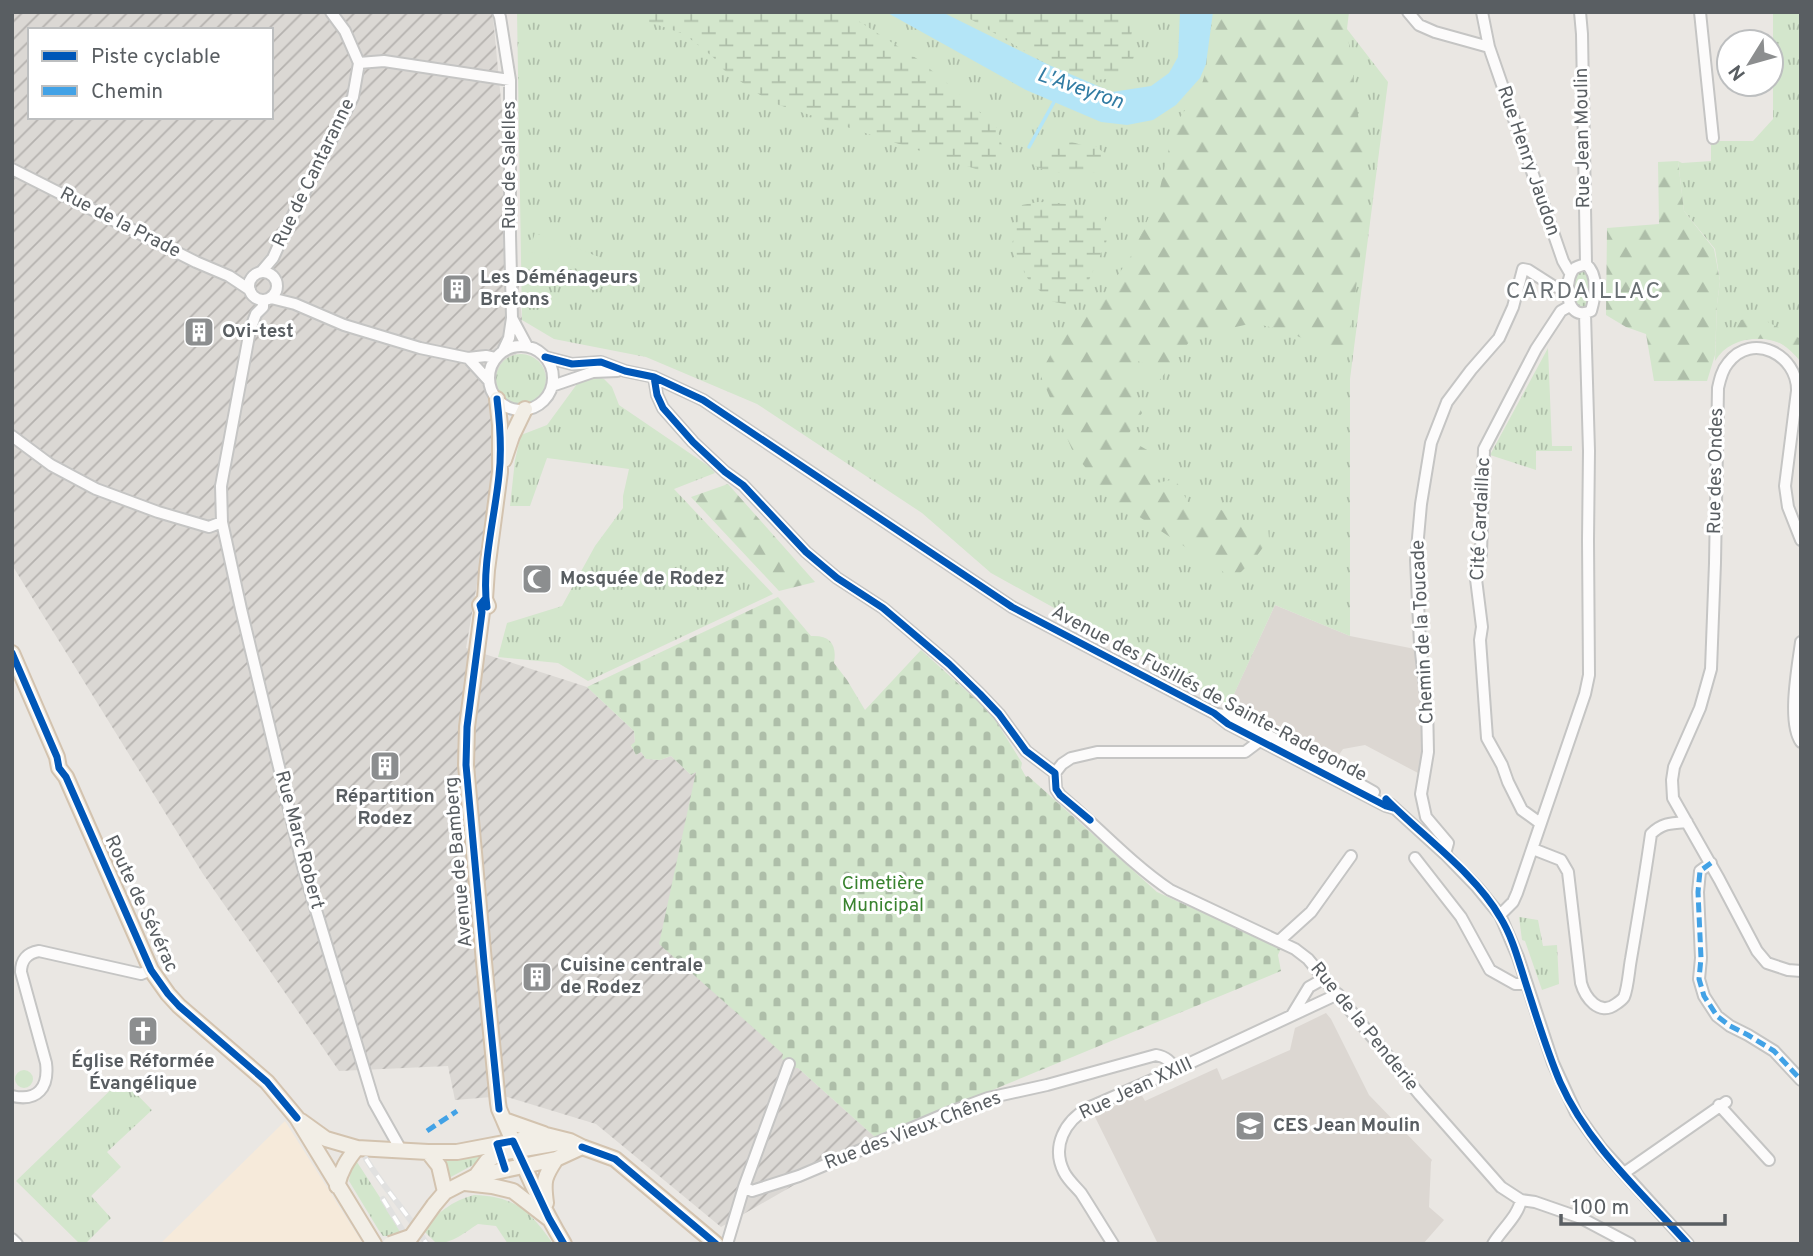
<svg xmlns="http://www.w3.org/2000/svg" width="1813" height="1256" viewBox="0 0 1813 1256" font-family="Overpass,sans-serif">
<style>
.commercial{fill:#f6eada}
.industrial{fill:url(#industrial-furrows);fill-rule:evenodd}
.education{fill:#dcd7d2}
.grass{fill:url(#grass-tufts)}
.forest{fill:url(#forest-firs)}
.wetland{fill:url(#wetland-marsh)}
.cemetery{fill:url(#cemetery-stones)}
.pitch{fill:#d3e6cc}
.water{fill:#b4e5f7}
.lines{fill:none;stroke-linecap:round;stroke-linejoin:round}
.stream{stroke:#b4e5f7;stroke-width:3.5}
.minor-casing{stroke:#c5c5c4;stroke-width:14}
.major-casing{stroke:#d3c3af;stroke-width:18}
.minor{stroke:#fcfbfb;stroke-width:10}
.major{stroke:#f2eee6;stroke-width:14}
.rail-casing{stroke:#e1e1e0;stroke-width:6}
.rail{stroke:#fff;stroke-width:3.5;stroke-dasharray:10;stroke-linecap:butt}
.major-bridge-casing{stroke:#d3c3af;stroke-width:18;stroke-linecap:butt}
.major-bridge{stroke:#f2eee6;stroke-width:14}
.quiet{stroke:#42a2e6;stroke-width:5;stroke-dasharray:10 5;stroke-linecap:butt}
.cycleway-casing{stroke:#fff;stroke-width:11}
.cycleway{stroke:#0057b8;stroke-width:7}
.labels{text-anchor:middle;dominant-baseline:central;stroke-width:6;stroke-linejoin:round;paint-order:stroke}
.street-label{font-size:19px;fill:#595e62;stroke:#fff}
.poi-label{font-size:19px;font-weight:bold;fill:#595e62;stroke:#fff;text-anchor:start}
.park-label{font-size:19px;fill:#39832f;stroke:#fff}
.water-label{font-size:21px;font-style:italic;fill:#327ca3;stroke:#fff}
.quarter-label{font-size:23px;letter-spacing:2px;fill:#6a7074;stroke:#fff}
</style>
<defs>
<pattern id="industrial-furrows" width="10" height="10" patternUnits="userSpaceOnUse" patternTransform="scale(1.75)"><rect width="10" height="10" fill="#dbd8d4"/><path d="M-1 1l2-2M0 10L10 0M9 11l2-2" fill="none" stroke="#b5b2af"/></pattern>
<pattern id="grass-tufts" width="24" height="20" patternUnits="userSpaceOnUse" patternTransform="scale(1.75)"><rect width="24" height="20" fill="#d3e6cc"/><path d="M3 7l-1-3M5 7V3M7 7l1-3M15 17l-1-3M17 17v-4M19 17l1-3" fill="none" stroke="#aebea9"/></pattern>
<pattern id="forest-firs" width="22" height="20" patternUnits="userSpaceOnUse" patternTransform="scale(1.75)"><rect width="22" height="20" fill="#d3e6cc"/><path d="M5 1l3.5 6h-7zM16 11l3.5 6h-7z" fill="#aebea9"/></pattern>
<pattern id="wetland-marsh" width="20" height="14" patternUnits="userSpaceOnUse" patternTransform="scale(1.75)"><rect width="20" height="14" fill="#d3e6cc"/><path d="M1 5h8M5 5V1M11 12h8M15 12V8" fill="none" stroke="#aebea9"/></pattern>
<pattern id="cemetery-stones" width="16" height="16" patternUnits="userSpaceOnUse" patternTransform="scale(1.75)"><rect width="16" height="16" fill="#d3e6cc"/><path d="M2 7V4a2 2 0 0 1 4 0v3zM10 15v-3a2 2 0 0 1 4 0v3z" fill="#aebea9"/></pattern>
</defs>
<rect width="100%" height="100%" fill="#eae7e3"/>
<!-- commercial -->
<path class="commercial" d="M285,1121L363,1244H314L312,1242L307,1244H160Z"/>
<!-- industrial -->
<path class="industrial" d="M12,12H491L493,17L522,320L466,648L587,687L634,731L635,743L631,746L636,754L641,752L646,759L660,760L671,756L691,775L696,770L784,1054L783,1059L797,1067L876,1138L721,1227L596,1124L504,1096L455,1100L448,1066L339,1071L203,874L12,565ZM30,30H271V117H30Z"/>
<!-- education -->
<path class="education" d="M1275,605L1350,636L1415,649L1424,720L1422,751L1418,773L1365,745L1343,749L1334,762L1227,709Z
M1326,1013L1331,1019L1369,1095L1432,1160L1431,1162L1429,1207L1444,1220L1423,1244H1158L1094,1115L1141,1094L1145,1101L1217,1068L1222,1080L1290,1050L1295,1028Z"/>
<!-- grass -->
<path class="grass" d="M517,12H1347V29L1388,82L1350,379V636L1275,605L1229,705L991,573L922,513L757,404L646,357L554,339L522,320Z
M1773,12H1801V361C1795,355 1788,346 1780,343C1757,334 1728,339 1715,361L1717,304L1720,281L1715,249L1684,211L1678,161L1682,163L1711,161V141H1753L1773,119Z
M1582,270L1590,273L1591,303L1584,309L1577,307C1571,296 1572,276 1582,270Z
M1548,348L1552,446H1572V451H1536V470L1490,455Z
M496 379a25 25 0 1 1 50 0a25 25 0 1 1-50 0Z
M598,377L604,379L612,387L619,405L710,467L715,473L674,489L773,594L588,681L558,663L498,657L507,623L562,606L595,546L623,508V496L629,469L547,458L530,506H510L515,460L521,435L547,425L577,384Z
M1519,917L1538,920L1543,946L1557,945L1559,984L1542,990L1525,941L1522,940Z
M122,1079L152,1110L107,1152L121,1167L91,1196L111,1218L85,1244H80L16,1181Z
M485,1153L486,1156L484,1159L449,1178L442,1160L471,1157Z
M357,1162L403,1233L395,1236H383L378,1229L349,1181L352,1166Z
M474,1195C515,1196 531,1212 553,1244H508L496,1226L478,1224C464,1233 454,1242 437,1244L424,1231C437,1212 452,1201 474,1195Z"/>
<!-- forest -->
<path class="forest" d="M1216,12H1349L1347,29L1368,192L1347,360L1287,331L1253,323L1193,337L1155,386L1148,365L1132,359V391L1142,413L1126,438L1149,451L1151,467L1157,483L1175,479L1188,502L1212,505L1233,516L1253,524L1268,525L1269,539L1256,557L1234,579L1109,497L1073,452L1040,374L1058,341L1109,288L1131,256L1158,197L1174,126L1201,87L1212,50Z
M1678,161L1684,211L1714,249L1720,281L1717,304L1715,355L1707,381H1654L1646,334L1626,327L1606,315L1607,228L1659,224L1658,162Z
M1756,316L1801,339V362C1782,340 1773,336 1744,340L1735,331L1741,320Z
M728,484L815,582L779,591L691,497Z"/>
<!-- wetland -->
<path class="wetland" d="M620,12H842L857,20L919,60L953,88L997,128L1003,149L993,161L982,171L770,102L724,70L713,57L684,34Z
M955,12H1135L1131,37L1135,52L1132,63L1108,79L1090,80L1067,76L972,20Z
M1072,142L1085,146L1097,147L1105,154L1103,163L1097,172L1080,174L1050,172L1034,166C1043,148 1053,144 1072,142Z
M1038,202C1061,202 1081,205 1103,215L1109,229L1106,243L1082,295L1069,305L1050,301L1028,279L1011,248L1022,205Z"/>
<!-- cemetery -->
<path class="cemetery" d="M778,597L811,636C831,635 837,645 834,663L847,680L865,710L921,650L991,713L1022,763L1021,768L1026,777L1028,776L1157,892L1281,948L1278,955L1281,971L876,1138L798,1068H793L782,1059L783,1054L659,944L696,772L691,775L671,756L660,760L646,759L641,752L636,755L631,745L635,742L634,731L587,687Z"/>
<!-- pitch -->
<path class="pitch" d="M535,233L626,267L620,285L529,251Z
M15 1079a9 9 0 1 1 18 0a9 9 0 1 1-18 0Z"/>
<!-- water -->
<path class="water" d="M886,12H942L1049,65L1112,92L1151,86L1169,73L1178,57L1180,12H1213L1206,64L1200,78L1176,105L1153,120L1127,125L1101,122L1026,90Z"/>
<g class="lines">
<!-- stream -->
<path class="stream" d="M1029,147L1054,102"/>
<!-- minor casing -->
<g class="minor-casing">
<path id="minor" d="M498,12L500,17L510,80V235L512,318L509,338L503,351
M1408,12L1419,25L1435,32L1489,47
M1482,12L1489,47L1563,261L1570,273
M1580,12L1582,34L1586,264
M1700,12L1713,138
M359,63L384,61L510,80
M12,169L196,262L229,276L250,290
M1586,264C1599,275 1595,297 1591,311C1563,324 1564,276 1575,268C1578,266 1583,265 1586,264Z
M262,271L273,258L287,227L353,97L359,63L345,31L331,12
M249 286a14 14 0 1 1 28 0a14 14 0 1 1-28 0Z
M271,298L295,304L344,325L420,348L468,358L486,356L495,358
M263,300V307L256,314L250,330L221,486L222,522L241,609L303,867L374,1102L401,1150
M512,318L527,346
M489 378a32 32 0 1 1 64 0a32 32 0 1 1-64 0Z
M545,357L572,364L601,362L625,371L654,377L703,400L1012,607L1214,713L1228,724L1386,806L1393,808
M468,358L489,381
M654,377L657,395L663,408L693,442L725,472L743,485L806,552L837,578L883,608L949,664L980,694L999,714L1026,751L1055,773L1056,789L1060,795C1097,826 1130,863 1170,890L1295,949L1308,959L1420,1095L1501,1187L1521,1200L1535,1202L1581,1218L1630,1244
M552,386L593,372L617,371
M12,436L51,465L96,489L158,512L209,527L222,522
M1801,540L1788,507L1785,486L1797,391C1798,355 1752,331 1728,363C1722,370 1720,379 1718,388L1715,563L1711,669L1700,708L1674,767L1672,780L1673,798L1719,879L1757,951L1767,963L1788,970L1801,971
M1801,642C1798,666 1787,722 1801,742
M1217,714L1230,716L1326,765L1374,792
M1055,773L1062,764L1071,758L1097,752H1245L1257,743L1261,735
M1390,804L1445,854L1477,887L1500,915L1518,957L1553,1063L1576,1113L1601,1148L1688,1244
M1540,823L1522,810L1508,782L1502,765L1487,738L1480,640L1482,627L1476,579L1481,554L1484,449L1536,349L1561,311L1570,306
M1533,849L1561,860L1568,872L1581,983C1585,997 1599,1017 1616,1004C1619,1002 1622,1000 1624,997C1628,988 1629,969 1631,959C1638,918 1645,876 1651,834C1662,823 1671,823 1687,822
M1445,854L1448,843L1426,817L1421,794L1428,752L1427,703L1420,644L1416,560L1421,504L1431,443L1447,402L1471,370L1499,338L1513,307L1523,269L1528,270L1553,286L1569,290
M1415,858L1461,917L1490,970L1515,984H1526
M1711,863L1700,871L1698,892L1701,958L1699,979L1704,996L1717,1016L1730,1026L1748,1035L1774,1051L1801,1080
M1500,915L1513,902L1517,893L1585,694L1589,675L1588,540L1589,451L1585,314
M1279,941L1311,912L1351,856
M1292,1015L1309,987L1325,978
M12,1096C38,1102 49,1087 46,1063L21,972C21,960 27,953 39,951L141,974L151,970
M1719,1105L1769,1160
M1624,1173L1726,1102
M744,1187L752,1191L799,1176L950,1112L988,1098L1047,1085L1156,1055C1166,1057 1171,1061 1175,1070
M12,1239L17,1244
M727,1244L744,1187L789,1064
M1113,1244C1102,1227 1092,1210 1081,1193C1075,1186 1068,1180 1064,1172C1051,1146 1065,1121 1088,1108L1175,1070L1338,994
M1493,1244C1502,1229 1518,1216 1521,1200"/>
</g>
<!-- major casing -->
<g class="major-casing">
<path id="major" d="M504,460L512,436L525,409
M485,599L480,605L482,612L467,727L466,765L484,962L498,1103L499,1109C519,1155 538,1201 564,1244
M488,606L485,599L487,570L500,472V425L497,399
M12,653L57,757L59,768L66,777L151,970L168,994L179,1006L267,1082L297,1118L374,1244
M504,1120L544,1134
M301,1121L326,1139L357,1148L428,1152H457L546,1135L570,1141L582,1147L615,1159L716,1244
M428,1152L439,1166L445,1192
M476,1176L487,1161L500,1153L565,1142
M465,1183L492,1186L513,1191L548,1218
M337,1186C341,1170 347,1160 357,1148
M546,1203C543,1181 544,1177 556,1159
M434,1205L445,1192L476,1176L556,1159L582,1147"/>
</g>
<!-- minor -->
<use href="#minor" class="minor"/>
<!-- major -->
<use href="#major" class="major"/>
<!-- rail casing -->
<g class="rail-casing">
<path id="rail" d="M366,1159C384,1188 408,1214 427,1244
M383,1199L411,1244"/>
</g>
<!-- rail -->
<use href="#rail" class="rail"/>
<!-- major-bridge casing -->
<g class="major-bridge-casing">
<path id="major-bridge" d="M390,1244L410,1237
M406,1244L434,1205"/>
</g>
<!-- major-bridge -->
<use href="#major-bridge" class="major-bridge"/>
<!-- quiet -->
<path class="quiet" d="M1711,863L1700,871L1698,892L1701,958L1699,979L1704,996L1717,1016L1730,1026L1748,1035L1774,1051L1801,1080
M427,1131L457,1111"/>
<!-- cycleway casing -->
<g class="cycleway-casing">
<path id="cycleway" d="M545,357L572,364L601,362L625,371L654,377L703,400L1012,607L1214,713L1228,724L1386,806L1393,808
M654,377L657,395L663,408L693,442L725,472L743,485L806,552L837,578L883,608L949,664L980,694L999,714L1026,751L1055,773L1056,789L1060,795L1090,820
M485,599L480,605L482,612L467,727L466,765L484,962L499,1109
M487,607C481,567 495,517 499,475C502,450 500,424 497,399
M12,653L57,757L59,768L66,777L151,970L168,994L179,1006L267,1082L297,1118
M1386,799C1421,835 1475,873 1500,917C1512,936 1518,959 1525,981C1536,1015 1546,1049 1560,1082C1588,1145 1642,1193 1688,1244
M582,1147L615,1159L716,1244
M505,1169L497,1144L513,1141L549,1218L564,1244"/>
</g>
<!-- cycleway -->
<use href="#cycleway" class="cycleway"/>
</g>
<!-- icons -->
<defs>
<g id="building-square" transform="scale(1.575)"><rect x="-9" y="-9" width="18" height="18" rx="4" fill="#8c8e8f" stroke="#fff"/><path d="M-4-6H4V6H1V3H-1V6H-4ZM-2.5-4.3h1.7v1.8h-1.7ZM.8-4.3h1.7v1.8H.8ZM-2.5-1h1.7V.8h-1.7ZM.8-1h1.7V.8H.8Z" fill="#fff"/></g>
<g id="mosque-square" transform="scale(1.575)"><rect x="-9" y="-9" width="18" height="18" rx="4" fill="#8c8e8f" stroke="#fff"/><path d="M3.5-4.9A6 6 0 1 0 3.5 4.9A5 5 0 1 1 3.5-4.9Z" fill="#fff"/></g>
<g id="church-square" transform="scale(1.575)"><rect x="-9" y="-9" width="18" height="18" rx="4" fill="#8c8e8f" stroke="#fff"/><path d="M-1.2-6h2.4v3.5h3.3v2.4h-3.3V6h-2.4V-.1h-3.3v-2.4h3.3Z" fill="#fff"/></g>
<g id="school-square" transform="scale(1.575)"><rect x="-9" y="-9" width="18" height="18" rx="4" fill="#8c8e8f" stroke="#fff"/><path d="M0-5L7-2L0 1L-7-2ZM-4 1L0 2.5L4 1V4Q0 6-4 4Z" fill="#fff"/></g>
</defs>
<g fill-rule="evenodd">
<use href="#building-square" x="457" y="289"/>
<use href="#building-square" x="199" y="332"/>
<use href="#mosque-square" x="537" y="579"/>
<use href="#building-square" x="385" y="766"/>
<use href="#building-square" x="537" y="977"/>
<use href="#church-square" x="143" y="1031"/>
<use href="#school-square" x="1250" y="1126"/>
</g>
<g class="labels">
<!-- street labels -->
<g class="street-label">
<text transform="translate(1583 138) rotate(-91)">Rue Jean Moulin</text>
<text transform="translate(1528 161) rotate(71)">Rue Henry Jaudon</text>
<text transform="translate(510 165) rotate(-90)">Rue de Salelles</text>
<text transform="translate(314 173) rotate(-64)">Rue de Cantaranne</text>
<text transform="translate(120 223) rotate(27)">Rue de la Prade</text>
<text transform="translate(1716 471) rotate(-89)">Rue des Ondes</text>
<text transform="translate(1481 519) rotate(-87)">Cité Cardaillac</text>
<text transform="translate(1423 632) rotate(-93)">Chemin de la Toucade</text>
<text transform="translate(1209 694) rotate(28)">Avenue des Fusillés de Sainte-Radegonde</text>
<text transform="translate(299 840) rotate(75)">Rue Marc Robert</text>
<text transform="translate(459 862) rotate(-95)">Avenue de Bamberg</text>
<text transform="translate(141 904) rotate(65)">Route de Sévérac</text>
<text transform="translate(1364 1027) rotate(51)">Rue de la Penderie</text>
<text transform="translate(1136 1089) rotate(-25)">Rue Jean XXIII</text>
<text transform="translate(913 1131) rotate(-21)">Rue des Vieux Chênes</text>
</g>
<!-- poi labels -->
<g class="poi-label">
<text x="480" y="278">Les Déménageurs<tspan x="480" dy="22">Bretons</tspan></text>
<text x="222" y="332">Ovi-test</text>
<text x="560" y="579">Mosquée de Rodez</text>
<text x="385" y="797" text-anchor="middle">Répartition<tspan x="385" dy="22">Rodez</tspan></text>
<text x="560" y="966">Cuisine centrale<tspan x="560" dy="22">de Rodez</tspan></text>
<text x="143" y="1062" text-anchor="middle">Église Réformée<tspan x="143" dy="22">Évangélique</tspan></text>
<text x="1273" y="1126">CES Jean Moulin</text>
</g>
<!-- park labels -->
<g class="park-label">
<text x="883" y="884">Cimetière<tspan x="883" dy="22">Municipal</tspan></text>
</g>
<!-- water labels -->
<g class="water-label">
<text transform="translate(1080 89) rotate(19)">L'Aveyron</text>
</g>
<!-- quarter labels -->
<g class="quarter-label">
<text x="1584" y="292">CARDAILLAC</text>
</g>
</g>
<!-- border -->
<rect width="1813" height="1256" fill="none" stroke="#595e62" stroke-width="28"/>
<!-- legend -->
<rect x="28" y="28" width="245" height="91" fill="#ffffff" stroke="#bdbfc0" stroke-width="2"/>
<rect x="42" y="51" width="35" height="10" fill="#0057b8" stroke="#bdbfc0" stroke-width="2"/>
<text x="91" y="63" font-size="21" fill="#595e62">Piste cyclable</text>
<rect x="42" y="86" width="35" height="10" fill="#42a2e6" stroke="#bdbfc0" stroke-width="2"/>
<text x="91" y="98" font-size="21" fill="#595e62">Chemin</text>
<!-- north arrow -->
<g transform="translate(1750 63) rotate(233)"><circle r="33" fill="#ffffff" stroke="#bdbfc0" stroke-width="2"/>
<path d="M0-5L12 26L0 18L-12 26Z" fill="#8c8e8f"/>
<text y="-10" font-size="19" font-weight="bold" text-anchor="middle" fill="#595e62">N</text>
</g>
<!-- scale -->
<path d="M1561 1214v10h164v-10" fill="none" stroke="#595e62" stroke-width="3.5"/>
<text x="1572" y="1214" font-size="21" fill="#595e62" stroke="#ffffff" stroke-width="5" paint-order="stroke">100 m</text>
</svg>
